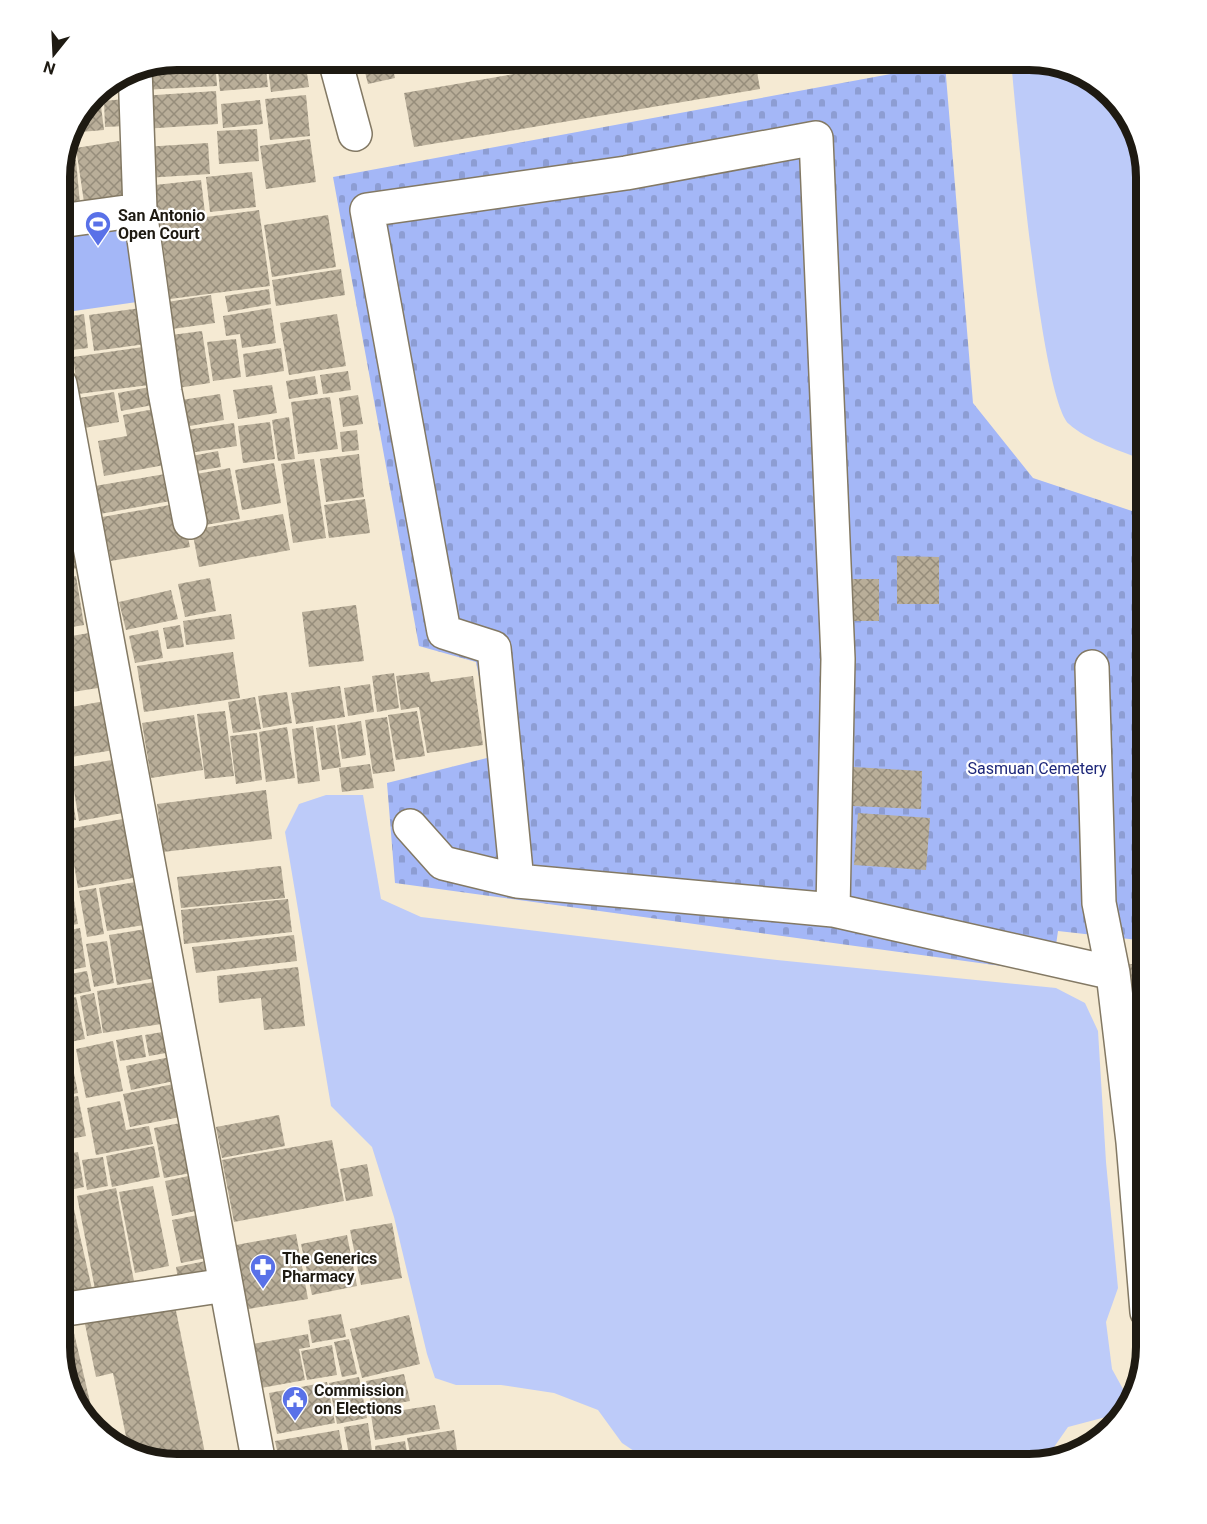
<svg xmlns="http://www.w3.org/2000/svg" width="1207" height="1524" viewBox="0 0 1207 1524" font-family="Roboto,sans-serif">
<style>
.cemetery{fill:url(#cemetery-stones)}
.pitch{fill:#a4b7f7}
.water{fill:#bdcbf9}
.building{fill:url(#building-cross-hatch)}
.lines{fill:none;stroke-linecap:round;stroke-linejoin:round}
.minor-casing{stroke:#837964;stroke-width:36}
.minor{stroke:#fff;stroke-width:33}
.labels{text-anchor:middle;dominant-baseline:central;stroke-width:4.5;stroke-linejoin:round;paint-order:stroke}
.poi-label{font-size:16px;font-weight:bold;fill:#1e1a12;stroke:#fff;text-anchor:start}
.park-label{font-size:16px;fill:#1d2779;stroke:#fff}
.rim{fill:none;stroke:#1e1a12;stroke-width:8}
</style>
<defs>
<pattern id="cemetery-stones" width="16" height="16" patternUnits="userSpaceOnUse" patternTransform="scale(1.5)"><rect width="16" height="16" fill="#a4b7f7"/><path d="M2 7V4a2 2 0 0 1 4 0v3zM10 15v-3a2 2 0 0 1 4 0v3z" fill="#8d9dd3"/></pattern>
<pattern id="building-cross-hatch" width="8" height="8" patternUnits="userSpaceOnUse" patternTransform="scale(1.5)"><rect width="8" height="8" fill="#b9ae99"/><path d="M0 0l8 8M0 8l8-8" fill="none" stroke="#968d7b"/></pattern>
</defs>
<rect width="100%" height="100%" fill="#f5ead3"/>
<!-- cemetery -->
<path class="cemetery" d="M945,64L973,403L1033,478L1147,516V941L1058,931L1052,973L395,883L387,783L495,756L476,662L419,646L333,177Z"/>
<!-- pitch -->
<path class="pitch" d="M131,217L144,301L67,312L60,268V227Z"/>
<!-- water -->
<path class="water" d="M1011,60H1037L1088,76L1127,112L1147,177V461C1125,453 1086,440 1069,424C1041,399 1016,113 1011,60Z
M326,795H363L381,899L421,917L777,960L1056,988L1085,1003L1098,1031L1106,1162L1118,1288L1106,1322L1112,1369L1123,1389L1121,1413L1068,1427L1054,1447L1052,1457L1030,1464H662L649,1461L622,1443L598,1410L554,1393L501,1385H456L435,1378L427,1354L394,1217L372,1147L331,1106L285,832L299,804Z"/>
<!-- building -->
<path class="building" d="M177,60H215L217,86L143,90L141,67Z
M217,60H265L268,87L220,91Z
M267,60H305L309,87L271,92Z
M362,60H391L395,78L368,84Z
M595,60H755L760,89L414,147L404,93Z
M216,91L218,124L143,129L141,96Z
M306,95L310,136L270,140L265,99Z
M100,98L104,130L80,132L79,116L92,99Z
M125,99L126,126L105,127L104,101Z
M260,100L263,124L223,128L221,104Z
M257,129L259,161L219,164L217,131Z
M310,139L316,182L266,189L260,146Z
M119,141L128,203L85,209L76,148Z
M208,143L210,174L145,178L143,147Z
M76,160L80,204L60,206L62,161Z
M252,172L256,207L210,212L206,177Z
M201,180L205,213L150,220L146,186Z
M259,210L270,286L170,299L160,223Z
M328,215L336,267L272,277L264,225Z
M341,269L345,295L276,306L272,280Z
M269,289L271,304L228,312L225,296Z
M211,295L215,323L165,330L161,303Z
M141,308L146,344L94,351L89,315Z
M271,308L276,343L242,348L240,334L226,336L223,316Z
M84,314L88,348L63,351L60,318Z
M337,314L346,366L289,375L280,323Z
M202,331L210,383L171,389L164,336Z
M236,339L241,377L213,381L207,342Z
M143,347L149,385L78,394L73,357Z
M281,348L284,371L246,377L243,354Z
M348,371L351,390L323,394L320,375Z
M315,376L318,394L289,399L286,381Z
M272,385L277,413L238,419L233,390Z
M155,386L158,404L121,411L118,393Z
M114,392L119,422L84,428L79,398Z
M220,394L224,420L178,428L175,401Z
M358,395L363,424L343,427L339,398Z
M330,397L338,449L298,454L291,402Z
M159,408L170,464L104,476L98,441L127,436L123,415Z
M289,417L295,459L278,461L272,420Z
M270,422L275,459L243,463L238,426Z
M234,423L237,446L182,454L179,431Z
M357,430L359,450L342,452L340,432Z
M218,451L221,467L185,473L181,458Z
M359,454L364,497L326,502L320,459Z
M314,459L326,538L293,543L281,464Z
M274,463L281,503L242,510L235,470Z
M230,468L240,519L194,527L185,476Z
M171,473L176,500L100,514L95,486Z
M365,499L370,533L329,538L324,505Z
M181,503L190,547L111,561L102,517Z
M283,514L290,550L199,567L192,530Z
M64,515L69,539L60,541V516Z
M73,542L78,568L60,571V544Z
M897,556L939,557V604H897Z
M76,576L84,625L60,629V578Z
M210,578L216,611L185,617L178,584Z
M849,579H879V621H849Z
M171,590L178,619L126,630L119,602Z
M356,605L364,661L309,667L302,612Z
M231,614L235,639L186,645L183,621Z
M180,625L184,647L167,649L163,628Z
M158,630L163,658L135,663L129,636Z
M89,633L98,688L60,694V638Z
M233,652L240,698L144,712L137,666Z
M429,672L431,682L473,676L483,745L427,753L419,707L401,710L396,676Z
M394,673L399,708L377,712L372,676Z
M370,684L374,712L348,716L344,688Z
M340,686L345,717L296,724L291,693Z
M287,692L292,723L263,728L258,696Z
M255,697L261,729L233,733L228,702Z
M105,701L114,750L65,758L60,709Z
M225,711L234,776L205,779L197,714Z
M417,711L425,756L396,760L388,715Z
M194,715L203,770L151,778L142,723Z
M387,717L395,771L373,774L365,720Z
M361,721L366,755L342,759L337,725Z
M335,725L341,767L322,770L316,728Z
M313,726L320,781L298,784L292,729Z
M287,727L295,778L266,782L259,732Z
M257,733L262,780L236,784L230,736Z
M118,759L128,812L79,821L70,767Z
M64,760L68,784L60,785V761Z
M370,764L374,788L342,792L339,768Z
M853,767L922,771L921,809L852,806Z
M71,788L76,820L60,822V790Z
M266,790L272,839L163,852L157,804Z
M858,813L930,818L926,870L854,865Z
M128,818L138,877L78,888L68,829Z
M60,825H63L73,882L60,884Z
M281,866L285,898L181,908L177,877Z
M142,881L150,924L107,931L99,888Z
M72,888L78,924L60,927V890Z
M96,888L104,934L87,937L79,891Z
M288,899L292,932L184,944L181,910Z
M80,928L86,967L61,972L60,932Z
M152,928L161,977L117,985L109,935Z
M294,935L297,961L196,973L192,947Z
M107,941L114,983L94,987L86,944Z
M1128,964H1147V1006H1128Z
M298,967L305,1026L264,1030L261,998L219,1003L217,976Z
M87,971L91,991L68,996L64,975Z
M161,981L168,1023L103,1033L97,991Z
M94,993L102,1033L87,1036L80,996Z
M76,997L85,1039L60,1044V1000Z
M1132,1012H1147V1065H1132Z
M168,1031L172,1052L149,1056L145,1035Z
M142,1035L146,1057L120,1061L116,1040Z
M113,1041L123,1091L86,1098L76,1049Z
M69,1048L78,1093L60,1096V1049Z
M175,1056L179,1080L131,1090L126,1066Z
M179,1083L185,1116L130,1127L123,1094Z
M78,1096L86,1136L60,1141V1099Z
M120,1101L126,1130L149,1126L153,1144L96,1155L87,1108Z
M279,1115L285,1146L222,1158L216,1127Z
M186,1122L196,1172L164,1178L154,1128Z
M332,1140L344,1201L234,1222L222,1160Z
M154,1146L160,1177L112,1187L106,1156Z
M78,1152L84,1187L60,1192V1155Z
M103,1157L108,1186L87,1190L82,1160Z
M367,1164L373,1196L346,1201L340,1169Z
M198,1174L205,1209L172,1216L165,1181Z
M153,1186L169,1266L135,1273L119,1192Z
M116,1188L134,1281L95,1289L77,1196Z
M71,1196L92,1289L69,1294L60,1253V1199Z
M203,1214L211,1257L181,1263L172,1220Z
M392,1223L402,1278L361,1285L350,1230Z
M296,1234L308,1299L248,1309L236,1245Z
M347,1235L357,1286L312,1295L301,1244Z
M211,1260L216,1279L179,1286L176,1267Z
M60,1275L66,1295L60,1296Z
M175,1306L206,1458L176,1464L129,1451L113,1373L96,1377L85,1324Z
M341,1314L346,1337L312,1343L308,1320Z
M409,1315L420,1364L362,1378L350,1329Z
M71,1320L90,1402L77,1405L60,1347V1322Z
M308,1334L310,1347L299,1349L305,1380L261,1388L252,1344Z
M349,1339L357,1374L342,1377L334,1342Z
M332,1345L337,1375L307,1380L301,1351Z
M404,1374L410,1401L372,1408L366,1381Z
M359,1377L367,1418L337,1424L329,1383Z
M327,1382L335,1423L277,1434L269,1393Z
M435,1405L440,1429L375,1440L371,1415Z
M368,1423L372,1451L349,1455L344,1427Z
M339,1430L345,1464H280L275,1441Z
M454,1430L459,1464H412L407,1438Z
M405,1441L409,1464H377L375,1446Z
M557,1458V1464H504V1462Z"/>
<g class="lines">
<!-- minor casing -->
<g class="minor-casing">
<path id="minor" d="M335,60L355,134
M135,68L140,210L165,392L190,522
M60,221L140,210
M60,384L259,1464
M1092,667L1099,903L1113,973L1133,1142L1147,1312
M410,826L443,863L517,881
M833,910L838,659L816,138L626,173L367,210L444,632L494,648L517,881L833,910L1113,973
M60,1310L226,1285"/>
</g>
<!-- minor -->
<use href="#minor" class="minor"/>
</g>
<!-- icons -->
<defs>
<g id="stadium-pin" transform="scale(1.35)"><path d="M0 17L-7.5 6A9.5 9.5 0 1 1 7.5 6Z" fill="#5971e8" stroke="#fff"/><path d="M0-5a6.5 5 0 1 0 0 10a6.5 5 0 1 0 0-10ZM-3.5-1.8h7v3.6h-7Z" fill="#fff"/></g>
<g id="pharmacy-pin" transform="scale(1.35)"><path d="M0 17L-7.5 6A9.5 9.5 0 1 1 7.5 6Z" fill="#5971e8" stroke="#fff"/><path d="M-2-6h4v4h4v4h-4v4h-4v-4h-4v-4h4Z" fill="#fff"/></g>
<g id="civic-pin" transform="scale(1.35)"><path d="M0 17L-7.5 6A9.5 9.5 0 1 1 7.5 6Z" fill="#5971e8" stroke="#fff"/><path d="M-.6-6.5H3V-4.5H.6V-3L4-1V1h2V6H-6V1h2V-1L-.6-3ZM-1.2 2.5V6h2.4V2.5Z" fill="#fff"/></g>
</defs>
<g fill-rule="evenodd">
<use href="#stadium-pin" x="98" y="224"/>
<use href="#pharmacy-pin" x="263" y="1267"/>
<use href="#civic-pin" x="295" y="1399"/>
</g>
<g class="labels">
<!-- poi labels -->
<g class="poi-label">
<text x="118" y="215">San Antonio<tspan x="118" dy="18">Open Court</tspan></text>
<text x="282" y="1258">The Generics<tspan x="282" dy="18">Pharmacy</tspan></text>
<text x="314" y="1390">Commission<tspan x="314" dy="18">on Elections</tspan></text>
</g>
<!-- park labels -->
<g class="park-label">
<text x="1037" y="768">Sasmuan Cemetery</text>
</g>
</g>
<!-- crop -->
<path d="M0 0H1207V1524H0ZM177 70H1029A107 107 0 0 1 1136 177V1347A107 107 0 0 1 1029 1454H177A107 107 0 0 1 70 1347V177A107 107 0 0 1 177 70Z" fill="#fff" fill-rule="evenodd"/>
<path class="rim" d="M177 70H1029A107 107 0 0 1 1136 177V1347A107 107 0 0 1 1029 1454H177A107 107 0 0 1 70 1347V177A107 107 0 0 1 177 70Z"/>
<!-- north arrow -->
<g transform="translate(54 54) rotate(198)" stroke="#ffffff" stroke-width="4.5" paint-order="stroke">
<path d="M0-4.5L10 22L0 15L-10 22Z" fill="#1e1a12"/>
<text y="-9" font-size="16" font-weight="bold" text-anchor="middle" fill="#1e1a12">N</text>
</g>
</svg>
